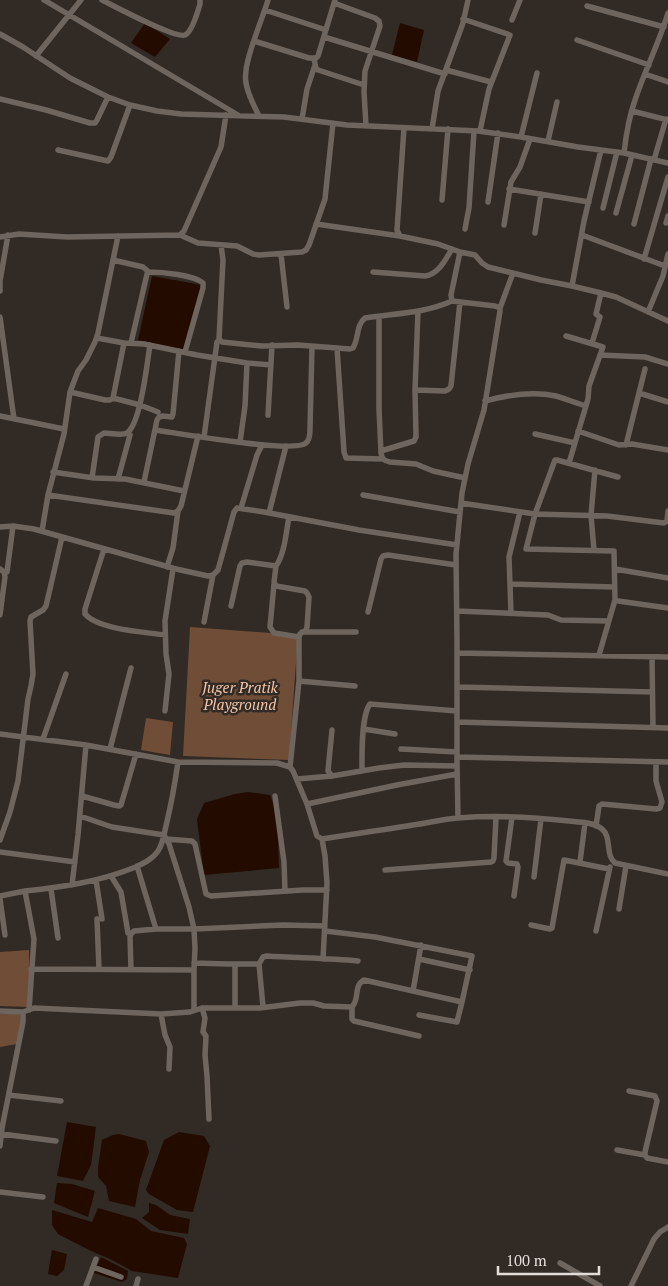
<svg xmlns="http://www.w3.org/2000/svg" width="668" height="1286" viewBox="0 0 668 1286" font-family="'PT Serif',serif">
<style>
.green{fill:#704d37}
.water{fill:#230b00}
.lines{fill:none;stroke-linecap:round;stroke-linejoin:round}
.minor{stroke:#6e655f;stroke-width:5.5}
.labels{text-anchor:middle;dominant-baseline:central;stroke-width:5;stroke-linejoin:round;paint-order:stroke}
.park-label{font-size:15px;font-style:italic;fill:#f4c4a7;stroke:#322a25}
</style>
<rect width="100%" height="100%" fill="#322a25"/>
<!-- green -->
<path class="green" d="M190,627L298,635L289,760L183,756Z
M146,718L173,722L170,755L141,750Z
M29,950V1007L0,1006V952Z
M0,1014H20L21,1023L17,1044L0,1047Z"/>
<!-- water -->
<path class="water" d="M145,23L170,39L155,57L131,43Z
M400,23L424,30L417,62L392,55Z
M152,276L202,285L185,350L138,340Z
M248,792L270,795L277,813L279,868L204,875L197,819L204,803L235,794Z
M67,1122L96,1127L91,1165L83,1181L57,1176Z
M179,1132L204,1136L210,1146L193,1212L177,1210L149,1194L146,1190L164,1140Z
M119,1134L146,1141L149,1152L140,1180L135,1207L109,1201L106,1186L98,1177V1168L102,1140L113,1135Z
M57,1183L72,1184L95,1191L88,1217L54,1203Z
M149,1203L156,1205L170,1215L190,1219L188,1234L160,1230L142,1218L149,1212Z
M98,1208L136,1219L151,1231L184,1238L187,1244L178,1278L132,1271L112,1260L89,1250L58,1234L52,1225V1210L92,1222Z
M52,1250L67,1254L64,1270L57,1276L48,1274Z
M101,1257L128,1271L127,1279L122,1282L94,1273Z"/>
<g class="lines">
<!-- minor -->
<path class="minor" d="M44,0L238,115
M102,0C114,6 176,39 185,35C192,32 198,11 200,4V0
M335,0L334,3L375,18L379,21L380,26L365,71L364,92L366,126
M587,6L664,27
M265,10L326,30
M463,19L510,35L489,89L480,131
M512,20L520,0
M0,34L23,47L70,78L108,97L130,105L157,111L181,114L284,117L347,125L478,131L521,137L578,147L624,153L668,163
M324,37L445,74
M577,40L649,65
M254,41L309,58H316L318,56L334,3
M36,56L81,0
M314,59L316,68L318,70L364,85
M446,70L491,82
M645,74L668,82
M0,99L46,110L90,123H95L97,120L108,97
M632,111L668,120
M259,116C254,106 248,95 246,83C242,64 262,21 268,0
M302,119L307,89L315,65
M404,128L397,230L400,236L438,244L460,252
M432,129L438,91L463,23L468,0
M521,137L537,73
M548,141L557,102
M58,150L108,161L111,157L130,105
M624,153C626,135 629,117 635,100C645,70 659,43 668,13
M654,160L666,119
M509,189L589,202
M442,200L448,129
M488,202L498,133
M603,208L617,152
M616,213L632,155
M666,223L668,216
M316,224L400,236
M634,224L651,159
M504,225L511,182L520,167L530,139
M465,229L469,208L474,131
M535,233L541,194
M180,235L198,243L237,246L253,254L259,255L302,252L306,250L309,245L325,199L333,123
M582,235L665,266
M0,237L19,234L67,237L180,235L184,231L221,147L226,115
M221,245L223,260L219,339L222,342L262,346L298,345L350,349L353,348C359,338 356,325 365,318C397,313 422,314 452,301
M281,254L287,307
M644,259L668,177
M113,260L143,267L149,272
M373,272L425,276C439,274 445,260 452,249
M572,286L584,221L601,150
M0,291V281L8,235
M500,308L513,273
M648,312L663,276L668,254
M0,317L14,419
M379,317V409L381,453C382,459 384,461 390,462L416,464L433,471L465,478
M566,336L603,347L589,386L588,399L569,463
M97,338L124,343L144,344L197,355L247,363L271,365
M131,343L147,274L149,272C162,272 194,275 203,283V288L185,352
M592,343L600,317L596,314L601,293
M337,348L344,452L346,458L382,459
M600,355L645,357L668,364
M415,390L445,391L449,389L451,386L460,302
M70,392L105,400H110L113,398L124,343
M639,393L668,402
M113,398L140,405L158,412
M485,401C507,395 533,391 556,396C566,399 576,403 586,406
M268,415L272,345
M0,416L64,429
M155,430C177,433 294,454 306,443C310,440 310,433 310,429L312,347
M578,431L619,445L632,444L668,450
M535,434L575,443
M204,437L217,342
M240,442L245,406L247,363
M626,445L645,369
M381,451L414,441L416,437L415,390L418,311
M53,472L94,478L125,479L184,491
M618,477L557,460H555L535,514L526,549L614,551L615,600L618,601L668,608
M92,478L98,437L104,433C109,433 123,436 127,433C141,423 147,363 150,345
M118,479L130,435
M144,482L157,420L159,417L163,416L172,417L173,414L179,351
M48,495L174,513L178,511L181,506L198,436
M363,495L460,512
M461,503L535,514L607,516L664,523L667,521L668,511
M241,508L257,455L262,445
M269,513L286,446
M591,515L595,470
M591,515L594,550
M0,527L13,526L34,529L176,569L208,576L213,575L218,570L234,512L237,508L264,512L359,530L457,545
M42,531L48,495L64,434L70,392L78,371L86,360L95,342L98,333L118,236
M104,549L85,609V614C99,630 145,632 165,635
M276,566L274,582L276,586L305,591L307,593L309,597L307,627L306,630L300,634L299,637V681L290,767
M167,567L173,548L178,511
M0,569L4,572L5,577L0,615
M615,569L668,578
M7,572L13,526
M274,584L270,627L274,633L299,637
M510,584L614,587
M231,606L240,566L242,563L247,562L276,566C285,553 286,532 289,517
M457,611L548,615L561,620L608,621
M368,612L381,559L383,556L388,555L456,565
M511,613L509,557L520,512
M204,622L213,575
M302,632H356
M457,653L668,657
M599,655L615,600
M652,657L653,727
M299,681L355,686
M457,687L652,692
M165,711L169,674L166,654L165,621L173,569
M457,722L668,728
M364,729L395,734
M0,734L86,745L178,762L277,763L290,767L293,771L307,804L317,836L322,839C353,834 383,830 413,825C428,823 443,819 458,818C494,815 533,817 569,821C579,822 593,822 602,829C612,837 605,855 615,863L668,874
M43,739L66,674
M110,749L131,668
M401,749L457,752
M457,757L668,762
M362,770C362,755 361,716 370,704L457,711
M332,776L328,771L332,730
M297,779L332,776L379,768L404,765L457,766
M82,796L114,805L119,806L121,805L136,754
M275,796L284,862L285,891
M307,804L397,785L457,774
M80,816L112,827L164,835L169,844L189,907L194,929L195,948L194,970V1010
M512,817L506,861L508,863L517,864L518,867L514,896
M458,818L457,762V641L456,554L462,493L468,464L484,410L500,311V308L495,306L452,301L451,295L460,252L475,255L482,263L488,267L541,280L572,286L601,293L616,297L668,321
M596,826L599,806L602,804L656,809L660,808L662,802L656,781V762
M166,839L192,841L195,844L206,894L211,896L303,890H327
M322,839L325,856L327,883L323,959
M0,840L10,812L18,781L28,699L31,686L33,674L30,621L31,617L43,610L46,606L62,537
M0,852L75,862
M580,862L585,823
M137,866L156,929
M385,870L491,862L493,861L494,858L496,817
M111,876L121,892L128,933
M534,877L541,819
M96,880L102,919
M72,885L78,835L86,745
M51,889L58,938
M25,891C62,887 98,882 133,868C142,864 152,860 158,851C163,844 164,834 166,826C171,805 175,783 178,762
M0,896L25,891L34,939L29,1010
M0,899L5,935
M619,909L626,866
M97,919L99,969
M531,925L550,929L552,928L564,860L609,869
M325,931L375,937L472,956L462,1002L457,1022L419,1015
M596,931L610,867
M419,959L470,970
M194,963L227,964H259
M31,969L194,970
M131,969L130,937L131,934L134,931L156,929H194L283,925L325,926
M413,991L421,945
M263,1007L259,964L263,957L267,956C297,958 328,958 358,961
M352,1007V1019L354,1021L419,1036
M202,1008L205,1018L203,1032L206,1036L205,1055L207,1076L209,1119
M235,1008V964
M0,1011L23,1012L34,1008L161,1014L190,1012L202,1008H260L300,1003H313L324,1006L352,1007C360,999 353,986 364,980L462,1002
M161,1014L165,1035L170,1047L169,1069
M629,1091L655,1096L657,1101L645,1152V1155L647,1158L668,1162
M9,1095L61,1101
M2,1134L56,1141
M0,1146L2,1128L23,1022V1012
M617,1150L645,1155
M0,1192L43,1197
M560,1263L600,1286
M93,1267L121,1277
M86,1286L96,1259
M136,1286L138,1279
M631,1286L654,1239L660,1232L668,1227"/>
</g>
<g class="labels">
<!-- park labels -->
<g class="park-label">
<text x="240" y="687">Juger Pratik<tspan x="240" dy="17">Playground</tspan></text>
</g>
</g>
<!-- scale -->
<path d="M498 1266v8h101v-8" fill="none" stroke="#e3ddda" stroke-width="2.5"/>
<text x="506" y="1266" font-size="15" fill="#e3ddda" stroke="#322a25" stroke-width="4" paint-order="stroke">100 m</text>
</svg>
